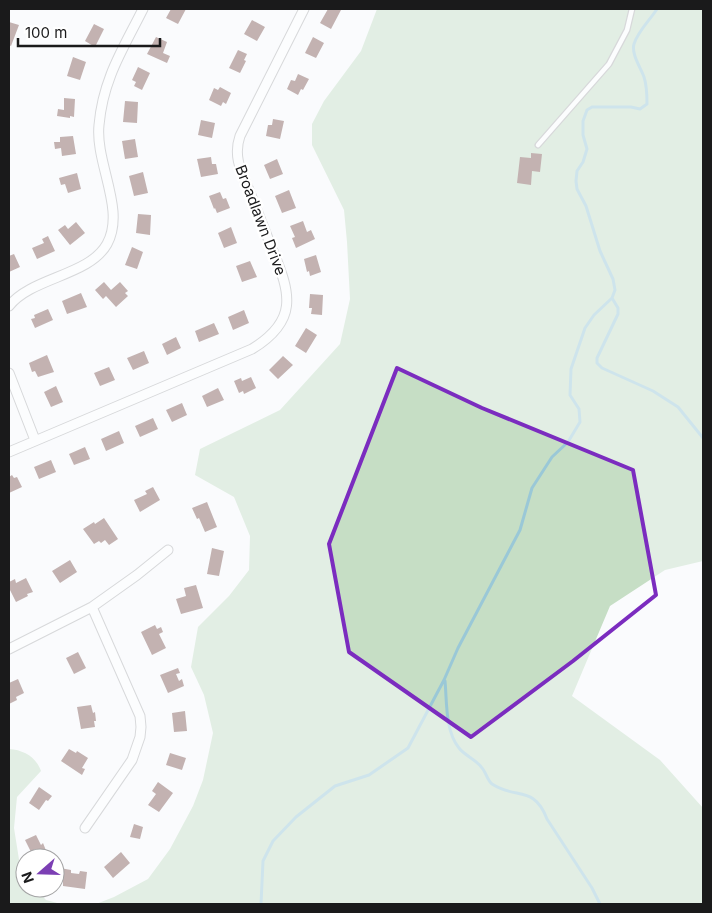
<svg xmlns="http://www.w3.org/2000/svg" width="712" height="913" viewBox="0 0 712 913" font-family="Inter,sans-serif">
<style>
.green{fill:#c6dec5}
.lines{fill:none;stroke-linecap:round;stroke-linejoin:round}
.stream{stroke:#9ac8d7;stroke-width:3}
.building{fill:#815a56}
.service-casing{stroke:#aeaeb0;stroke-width:7}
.minor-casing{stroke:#aeaeb0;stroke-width:11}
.service{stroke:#fff;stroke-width:4.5}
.minor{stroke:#fff;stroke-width:9}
.marked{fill:none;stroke:#7b2cbf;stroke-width:4;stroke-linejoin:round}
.labels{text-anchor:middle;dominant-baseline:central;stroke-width:5;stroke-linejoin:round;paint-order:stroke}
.street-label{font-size:15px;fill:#1a1a1b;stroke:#fff}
</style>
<rect width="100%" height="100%" fill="#fafbfd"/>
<!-- green -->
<path class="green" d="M377,9H703V561L665,570L610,606L572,696L660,760L703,808V904H96L114,897L148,879L170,849L193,806L203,780L213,733L204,695L191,667L198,627L229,596L249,570L250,536L234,497L195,475L200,449L280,410L340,344L350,299L347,242L344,210L312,145V124L324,101L361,51Z
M9,749C24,750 36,757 41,771L17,797L14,828L21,872L25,877V888H35L46,900L61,904H9Z"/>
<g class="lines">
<!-- stream -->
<path class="stream" d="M612,298L618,308V314L597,358V363L602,368L653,391L678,407L703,438
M445,681C447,702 445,731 459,748C465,756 476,759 482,768C486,772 487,780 492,784C517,800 534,785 547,819L592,888L600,904
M261,904L263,861L273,841L296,817L335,786L369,775L408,748L444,680L458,648L520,530L532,488L552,457L568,442L580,422L579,409L570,395L571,369L585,328L594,315L612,298L615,290L613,279L600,251L586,206L577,189L576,181L577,171L583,162L587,149L583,135V121L587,110L592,107H631L640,109L647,104C647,95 647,86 644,77C641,68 631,54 634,44C638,31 650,20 657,9"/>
</g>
<!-- building -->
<path class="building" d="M171,9H186L178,24L166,18Z
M328,9L341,10L331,29L320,23Z
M252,20L265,27L257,41L244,34Z
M9,22L19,25L11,46L9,45Z
M94,24L104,29L95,47L85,41Z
M156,37L167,42L163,53L170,56L167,63L147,54Z
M313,37L324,43L316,58L305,53Z
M238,50L247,54L244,60L246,61L240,73L229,68Z
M73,57L86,62L80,80L67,76Z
M138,67L150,73L142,90L134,86L136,82L132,80Z
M298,74L309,79L303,90L301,89L298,95L287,89L291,80L295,81Z
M220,87L231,93L226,104L223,102L221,106L209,100L214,88L218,90Z
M64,98L75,99L74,117L70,116V118L57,116L58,109L64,110Z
M125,101L138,102L137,123L123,122Z
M273,119L284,121L280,139L266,136L268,125H272Z
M201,120L215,123L212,138L198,135Z
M73,136L76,154L62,156L61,148L55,149L54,142H60V137Z
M135,139L138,157L125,159L122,141Z
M531,153L542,154L540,172L532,171L531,185L517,183L520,157L531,158Z
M211,157L212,164H216L218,174L201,177L197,159Z
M277,159L283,174L270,179L264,165Z
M143,172L148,193L134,196L129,176Z
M77,173L81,189L68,193L65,184L61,185L59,178Z
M289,190L296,208L282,213L275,196Z
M220,192L223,199L226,198L230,208L217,213L215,208L214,209L209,196Z
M138,214L151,215L150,235L136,233Z
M303,221L307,232L311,230L315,239L296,248L292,238L295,237L290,226Z
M76,222L85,233L70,245L58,230L65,225L68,229Z
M231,227L237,243L224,248L218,233Z
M48,236L55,251L37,259L32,248L44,243L42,239Z
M132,247L143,252L137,269L125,265Z
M14,254L20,267L9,272V256Z
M316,255L321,272L310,276L309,271L307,272L304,259Z
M250,261L257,277L242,282L236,266Z
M104,282L111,290L120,282L128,291L125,293L128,296L116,307L106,296L103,299L95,290Z
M81,293L87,307L67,314L62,301Z
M310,294L323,295L322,315L311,314L312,308H309Z
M48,309L53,320L35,328L31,319L35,318L34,315Z
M244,310L249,323L233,330L228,317Z
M214,323L219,334L199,342L195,331Z
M306,328L317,335L306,353L295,346Z
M176,337L181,348L167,355L162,344Z
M144,351L149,363L133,370L127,358Z
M47,355L54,372L38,377L35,371L32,372L29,363Z
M283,356L293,365L278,379L269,370Z
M109,367L115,380L100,386L94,373Z
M251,377L256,388L244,394L243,391L239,393L234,381L241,378L242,381Z
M56,386L63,402L51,407L44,392Z
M218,388L224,400L207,407L202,396Z
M182,403L187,415L172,422L166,410Z
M153,418L158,429L140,437L135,426Z
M119,431L124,443L106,451L101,439Z
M85,447L90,459L74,465L69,454Z
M51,460L56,472L39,479L34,467Z
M12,475L14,478L17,477L22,487L9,493V477Z
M153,487L160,500L140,512L134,500L147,494L145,491Z
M207,502L217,527L205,532L199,518L197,519L192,508Z
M104,518L118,539L109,545L105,540L101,543L99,541L94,544L83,529L94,522L95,524Z
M212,548L224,551L219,576L207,574Z
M70,560L77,572L60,583L52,571Z
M26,578L33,592L27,594L28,596L16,602L9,588V582L15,579L16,583Z
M196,585L203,608L181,614L176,599L186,596L184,588Z
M155,625L157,629L161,627L163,632L159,634L166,648L152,655L141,632Z
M78,652L86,668L74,674L66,658Z
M178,668L180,673L176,674L179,681L182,679L184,686L168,693L160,675Z
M18,679L24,693L16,697L17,700L9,704V683Z
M91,705L93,713L95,712L96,721H94L95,727L81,729L77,707Z
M185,711L187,731L174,732L172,713Z
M69,749L76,753L77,751L88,758L82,768L85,769L82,775L61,761Z
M170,753L186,758L182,770L166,765Z
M158,782L173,793L159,812L148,805L156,794L152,791Z
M39,787L52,796L48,801L46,800L39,810L29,803Z
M134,824L143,827L140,839L130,837Z
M36,835L41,845L43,843L49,858H34L25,840Z
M121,852L130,863L113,878L104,867Z
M60,868L71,870V873L79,874L80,871L87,872L85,889L63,886V881H58Z"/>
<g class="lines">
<!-- service casing -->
<g class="service-casing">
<path id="service" d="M538,145L609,64L627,30L632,9"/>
</g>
<!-- minor casing -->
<g class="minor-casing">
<path id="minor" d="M9,306C32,277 89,276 107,244C126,210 95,163 99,125C103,79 123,49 143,9
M9,373L35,440
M9,452L252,349C298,321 291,294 273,251C265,231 257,210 249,190C241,171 233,156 240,136L304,9
M9,649L92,607L137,575L168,550
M85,828L132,760L140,737L141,727L140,716L92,607"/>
</g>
<!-- service -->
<use href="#service" class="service"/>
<!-- minor -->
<use href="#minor" class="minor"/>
</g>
<!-- marked area -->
<path d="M0 0H712V913H0ZM397,368L482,408L633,470L656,595L573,661L471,737L349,652L329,544Z" fill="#fafbfd" fill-opacity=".55" fill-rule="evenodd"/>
<path class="marked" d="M397,368L482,408L633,470L656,595L573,661L471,737L349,652L329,544Z"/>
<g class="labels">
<!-- street labels -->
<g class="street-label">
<text transform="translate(261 220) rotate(69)">Broadlawn Drive</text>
</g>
</g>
<!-- border -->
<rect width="712" height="913" fill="none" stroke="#1a1a1b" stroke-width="20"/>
<!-- north arrow -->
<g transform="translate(40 873) rotate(250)"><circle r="24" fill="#ffffff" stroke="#a3a3a4"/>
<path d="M0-4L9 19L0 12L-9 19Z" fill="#7c3fb4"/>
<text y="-8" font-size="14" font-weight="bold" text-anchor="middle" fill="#1a1a1b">N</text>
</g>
<!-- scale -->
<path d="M18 38v8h142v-8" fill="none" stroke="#1a1a1b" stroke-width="2.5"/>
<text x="25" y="38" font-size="15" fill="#1a1a1b" stroke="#ffffff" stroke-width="4" paint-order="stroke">100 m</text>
</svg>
